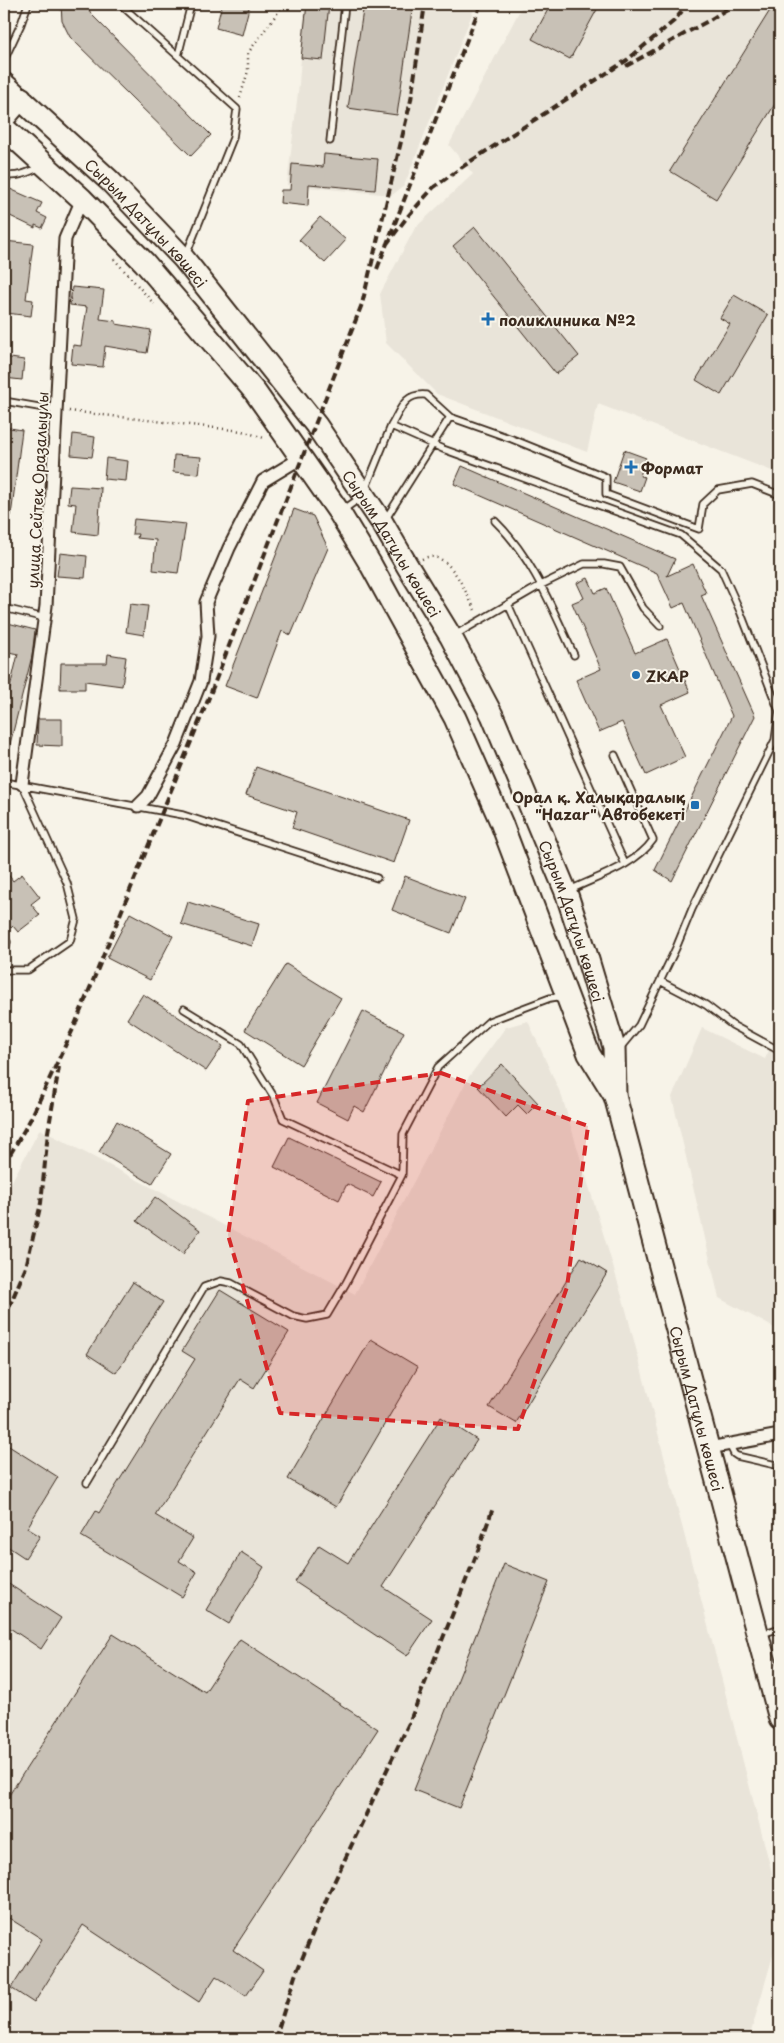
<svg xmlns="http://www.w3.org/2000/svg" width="784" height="2043" viewBox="0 0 784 2043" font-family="'Playpen Sans',sans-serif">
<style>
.built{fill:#e9e4d9}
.building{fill:#c8c1b6;stroke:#3b2a1e}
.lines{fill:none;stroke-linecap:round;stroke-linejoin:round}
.lane-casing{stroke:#3b2a1e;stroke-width:9}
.street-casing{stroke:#3b2a1e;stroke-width:15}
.highway-casing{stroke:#3b2a1e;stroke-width:25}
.path{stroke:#3b2a1e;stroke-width:2.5;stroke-dasharray:1 4;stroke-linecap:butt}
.lane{stroke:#f7f3e8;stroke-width:5.5}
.street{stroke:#f7f3e8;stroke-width:11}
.highway{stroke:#f7f3e8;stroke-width:21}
.rail{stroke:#3b2a1e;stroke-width:4;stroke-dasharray:8 4;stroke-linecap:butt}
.marked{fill:#d62828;fill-opacity:0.2;stroke:#d62828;stroke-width:4;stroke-dasharray:10 6;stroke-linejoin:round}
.poi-dot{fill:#1f6fb2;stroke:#f7f3e8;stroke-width:2}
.labels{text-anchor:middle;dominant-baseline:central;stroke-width:4;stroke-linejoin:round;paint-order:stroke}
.street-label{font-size:15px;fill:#3b2a1e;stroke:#f7f3e8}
.poi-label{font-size:15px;font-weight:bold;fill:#3b2a1e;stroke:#f7f3e8;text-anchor:start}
</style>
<rect width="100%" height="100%" fill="#f7f3e8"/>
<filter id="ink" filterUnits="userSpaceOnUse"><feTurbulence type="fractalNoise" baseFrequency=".02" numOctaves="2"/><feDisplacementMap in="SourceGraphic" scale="10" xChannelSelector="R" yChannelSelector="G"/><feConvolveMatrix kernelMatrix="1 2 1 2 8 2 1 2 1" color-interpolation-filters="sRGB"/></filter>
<g filter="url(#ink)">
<!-- built -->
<path class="built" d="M305,4H476L404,186L392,195L287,185L299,84Z
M523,4H780V474L598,404L587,452L437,394L386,343L380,294L415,228L473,174L449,145Z
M528,1021L562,1097L625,1306L780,1904V1931L749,2039H4V1196L40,1129L355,1294L468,1078L506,1027Z
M780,1027V1331L719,1298L672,1097L702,1028L765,1059Z"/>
<!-- building -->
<path class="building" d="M61,4H87L91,14L211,135L191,156L70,37L62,21Z
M222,4H250L242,35L216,28Z
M307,4H329L323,60L301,58Z
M364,4H413L397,115L348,108Z
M551,4H600L570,59L532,39Z
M774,4H780V96L716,199L670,171Z
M324,154L378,159L375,190L309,184L308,206L280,203L281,190H290L292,164L323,167Z
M10,189L42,203L37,213L47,218L42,228L35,225V228L4,213V203Z
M320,217L346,240L325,263L299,240Z
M475,227L579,356L556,374L453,246Z
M4,241L33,244L26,299L33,300L31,316L6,313L9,290L4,289Z
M72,287L104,290L100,319L116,321V324L151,330L147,353L105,346L103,367L71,364L73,345L81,346L87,307L70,305Z
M734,295L768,315L721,395L696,380L730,324L720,318Z
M4,357L24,360L22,380L4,378Z
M4,427L22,430L11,516H4Z
M73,434L95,437L92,457L71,455Z
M624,450L646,458L640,476L645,477L640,491L613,482Z
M174,455L201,457L199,474L173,472Z
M106,458L128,461L126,481L104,479Z
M462,466L675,559L667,576L693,564L706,593L701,595L755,716L672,881L655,870L732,716L684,603L673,608L657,573L454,484Z
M70,486L101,488L98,535L73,532L76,504L68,503Z
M294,509L313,516L328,548L291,635L282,631L257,698L225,686Z
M134,519L186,524L178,573L153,570L156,540L137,538L138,534H132Z
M60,553L87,556L85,578L57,576Z
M588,578L595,593L606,588L635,653L667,639L690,692L661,705L685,757L646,775L622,722L599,732L576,680L601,669L572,603L584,598L577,583Z
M130,604L148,606L144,635L126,632Z
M4,622L35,630L32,656L8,752L4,751V713L18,654L4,651Z
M108,654L126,657L122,686L85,681V689H60L61,663H107Z
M38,719H62V746L37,745Z
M256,767L409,820L394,863L292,828L297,812L246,795Z
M4,869L13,881L22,874L40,897L31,904L40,915L18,932L13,926L11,928L4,919Z
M405,876L465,899L451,933L392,910Z
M188,902L259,924L252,946L181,924Z
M130,913L173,936L150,980L107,958Z
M286,964L341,998L301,1065L245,1030Z
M143,994L223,1046L206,1071L127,1019Z
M363,1011L404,1032L364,1112L354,1106L348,1119L317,1103Z
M502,1064L538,1103L527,1114L518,1105L506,1117L478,1087Z
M117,1121L171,1154L152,1184L99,1152Z
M289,1137L381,1182L373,1197L347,1184L339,1200L274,1167Z
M155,1197L200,1230L183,1254L137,1221Z
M581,1257L607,1273L516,1423L489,1407Z
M133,1282L163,1302L116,1373L87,1354Z
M220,1290L289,1332L254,1388L240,1379L155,1515L193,1538L179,1561L197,1572L182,1597L81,1536L96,1511L99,1513L195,1359L182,1351Z
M371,1339L418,1367L336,1507L288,1479Z
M441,1417L477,1440L383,1587L432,1619L407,1656L295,1582L319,1545L348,1563Z
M4,1443L58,1477L27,1528L40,1536L25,1558L4,1544Z
M241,1552L264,1567L229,1624L206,1610Z
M504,1564L549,1582L459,1808L414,1790Z
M4,1581L61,1618L41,1649L4,1624Z
M113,1634L205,1692L240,1639L378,1729L233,1950L263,1971L246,1996L216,1976L199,2002L83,1925L34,2003L11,1988L42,1939L4,1915V1803Z"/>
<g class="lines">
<!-- lane casing -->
<g class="lane-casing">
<path id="lane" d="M120,4L237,109L233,138L186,255
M178,56L191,4
M4,60L21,24L28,4
M330,141L345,4
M4,175C16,178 29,172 40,167
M4,401L56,410
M391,426C401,409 404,393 426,395L450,417L512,439L606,477V494L699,529L703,504L718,490L752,484L780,495
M365,490L391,426L443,449L681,535L721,569L740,611L779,711L775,740L692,909L676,948L639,1025L620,1048
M343,510L360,498
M385,520L450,417
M495,521C533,558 552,608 574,655
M508,604L625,864
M4,608L45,618
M455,635L541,585L584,564H604L620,567L643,608L660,626
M4,782L183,815L377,878
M568,891C596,877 635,866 653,840L615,755
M4,938L7,942L4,953
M4,970H28L70,941L76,919L67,883L22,784
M660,981L706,1005L732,1025L780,1051
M184,1009L241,1044L274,1097L283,1119L402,1175
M729,1444L734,1454L737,1456L780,1466
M87,1483L204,1287L221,1281L231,1283L293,1316L307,1319L327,1315L346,1283L402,1175L403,1134L438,1067L489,1021L550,998L563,996
M762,1634L780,1628"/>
</g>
<!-- street casing -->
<g class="street-casing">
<path id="street" d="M22,784L46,606L65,239L82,199
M138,806L148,796L176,744L201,681L208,636L206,602L229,548L263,481L301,458
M709,1448L780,1435"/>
</g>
<!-- highway casing -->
<g class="highway-casing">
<g id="highway">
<path id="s1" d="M4,84L110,181L184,259L316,425L383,524L408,567L451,637L492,715L566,892L585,950L614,1047L615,1096L780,1719"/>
<path d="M4,118L21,98"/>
<path d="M4,128L82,199L144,262L255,392L339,512L371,565L455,718L501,822L589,1054L615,1096"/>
</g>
</g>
<!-- path -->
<path class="path" d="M4,11L12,17
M240,98L248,71V53L284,4
M114,259L154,304
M69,411L242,431L264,438
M422,559C449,546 466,594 476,612"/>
<!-- lane -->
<use href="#lane" class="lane"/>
<!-- street -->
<use href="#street" class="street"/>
<!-- highway -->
<use href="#highway" class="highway"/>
<!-- rail -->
<path class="rail" d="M626,66L708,21L735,4
M386,245L408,216L434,187L471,161L627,60L674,21L688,4
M377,269L481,4
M4,1165L30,1120L74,1027L206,705L362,304L411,100L425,4
M4,1319L26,1267L41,1203L48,1132L59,1067
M275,2039L295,1976L329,1893L409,1723L477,1553L493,1508"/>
</g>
</g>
<!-- marked area -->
<path class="marked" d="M441,1073L588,1126L567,1287L518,1429L280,1413L228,1235L248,1101Z"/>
<!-- markers -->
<g class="poi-dot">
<path d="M485.5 311.5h5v5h5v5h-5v5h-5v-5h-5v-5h5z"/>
<path d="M628.5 459.5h5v5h5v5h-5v5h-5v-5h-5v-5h5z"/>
<circle cx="636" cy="675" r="5"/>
<rect x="690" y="800" width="10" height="10" rx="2.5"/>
</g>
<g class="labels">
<!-- street labels -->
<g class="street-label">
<text stroke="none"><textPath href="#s1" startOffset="199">Сырым Датұлы көшесі</textPath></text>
<text transform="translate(37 490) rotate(-87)">улица Сейтек Оразалыулы</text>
<text stroke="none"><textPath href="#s1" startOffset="604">Сырым Датұлы көшесі</textPath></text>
<text stroke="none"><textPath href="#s1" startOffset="1024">Сырым Датұлы көшесі</textPath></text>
<text stroke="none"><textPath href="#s1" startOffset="1529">Сырым Датұлы көшесі</textPath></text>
</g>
<!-- poi labels -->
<g class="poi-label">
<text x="499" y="319">поликлиника №2</text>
<text x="641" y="467">Формат</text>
<text x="646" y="675">ZKAP</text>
<text x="685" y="796" text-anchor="end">Орал қ. Халықаралық<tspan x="685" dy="17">"Hazar" Автобекеті</tspan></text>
</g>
</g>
<!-- margin -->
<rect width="784" height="2043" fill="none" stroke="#f7f3e8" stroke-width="20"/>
<rect x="10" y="10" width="764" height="2023" fill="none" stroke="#3b2a1e" stroke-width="2" filter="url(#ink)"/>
</svg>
